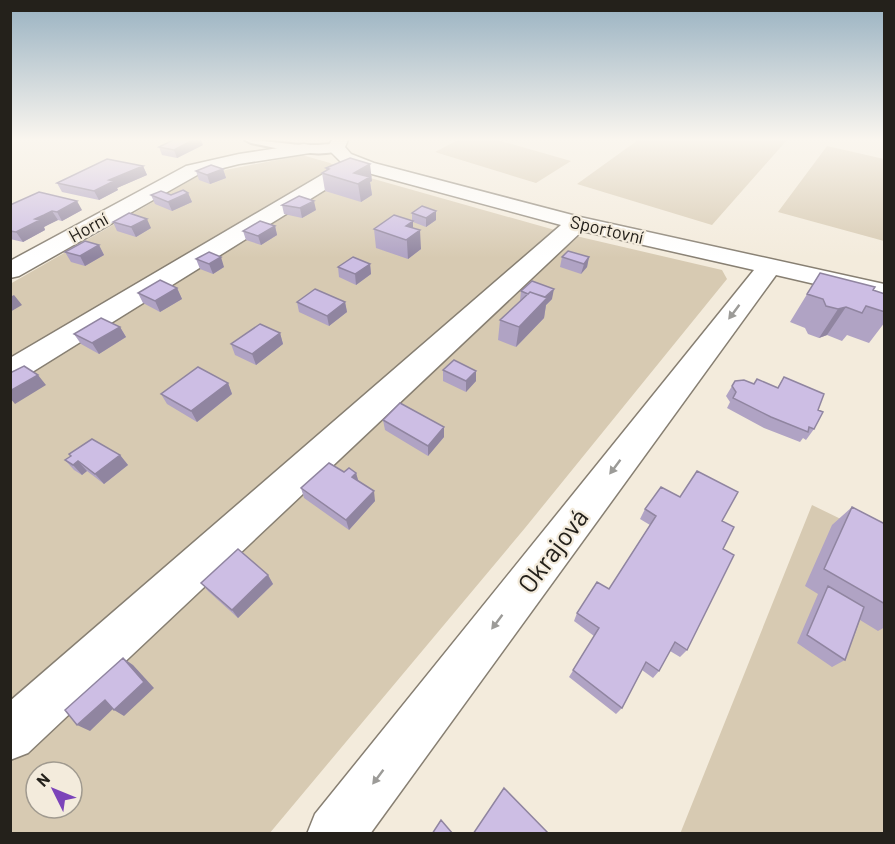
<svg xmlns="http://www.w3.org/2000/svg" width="895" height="844" viewBox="0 0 895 844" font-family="Barlow,sans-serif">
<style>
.green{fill:#d7cab2;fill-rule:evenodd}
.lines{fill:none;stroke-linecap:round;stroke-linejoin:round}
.lane-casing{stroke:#877f72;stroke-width:4}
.street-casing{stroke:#877f72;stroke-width:3}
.lane{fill:#fff;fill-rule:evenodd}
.street{fill:#fff;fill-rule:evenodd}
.wall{fill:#b0a3c4}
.shaded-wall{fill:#9085a0}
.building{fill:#cdbee4;stroke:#9085a0;stroke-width:1.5}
.oneway{fill:#9c9b98}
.labels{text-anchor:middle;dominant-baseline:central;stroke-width:4.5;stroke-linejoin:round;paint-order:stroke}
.far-street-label{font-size:18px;fill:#24211b;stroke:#f3ebdc}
.near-street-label{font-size:26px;fill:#24211b;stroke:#f3ebdc}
</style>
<rect width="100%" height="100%" fill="#f3ebdc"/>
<!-- green -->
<path class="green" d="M458,140H497L571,161L536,183L435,152Z
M638,140H787L712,225L577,184Z
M827,146L884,159V241L778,212Z
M302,155L330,163L342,170L576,236L722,270L727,279L525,528L269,834L11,833L10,284L200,175ZM36,772H72V808H36Z
M812,505L884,540V833L680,834Z"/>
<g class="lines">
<!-- lane casing -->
<g class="lane-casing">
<path id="lane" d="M245,140C268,140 291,146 314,145C323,145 335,142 342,148C326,161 271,147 251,143Z"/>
</g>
<!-- street casing -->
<g class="street-casing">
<path id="street" d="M332,140H348L345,147L351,154L374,163L580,217L884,284V300L776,275L370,834H307L315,814L754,270L582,231L28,753L10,760V701L561,225L357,170L21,379L10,382V358L342,163L327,148Z
M304,144L310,145L313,149L310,153L239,164L199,174L19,276L10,278V261L186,166L239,154Z"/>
</g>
<!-- lane -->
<use href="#lane" class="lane"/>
<!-- street -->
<use href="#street" class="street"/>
</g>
<!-- wall -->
<path class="wall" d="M203,145L177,158L162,155L159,147Z
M143,166L147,175L117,188L118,190L99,200L62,192L57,183Z
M326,168L372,181L370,182L372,195L361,202L325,191L322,173L326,171Z
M223,169L226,178L210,184L199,180L196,171Z
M188,193L192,202L172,211L155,204L151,195H171Z
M10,205L82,210L62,221L58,220L49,224L44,227L45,230L23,242L10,239Z
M282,205L316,210L302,218L284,214Z
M436,211V220L426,227L413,222V228L421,249L408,259L376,248L374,229L412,221V213Z
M113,222L151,228L136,237L117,231Z
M275,226L277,235L261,245L246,240L243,231Z
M99,245L104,255L85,266L71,262L65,252Z
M562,257H589L587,267L581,274L560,267Z
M196,259L224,267L213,274L200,269Z
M370,264L371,274L356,285L339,277L338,267Z
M820,273L885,294V322L869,343L847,335L842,341L827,335L819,338L808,334L805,328L790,322Z
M177,288L182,299L160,312L143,303L138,293Z
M521,291L552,299L546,305L544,318L516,347L498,340L500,320L520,301Z
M297,302H345L347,312L329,326L299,312Z
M120,327L126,337L99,354L81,344L74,334Z
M280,333L283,344L256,365L235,355L231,344Z
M443,370L476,371V381L466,392L443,381Z
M784,377L818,410L814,429L806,440L803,438L800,442L764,428L727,408L730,402L726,396L735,381L777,388Z
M228,383L232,394L197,422L167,404L161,394Z
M383,420L444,437L428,456L385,430Z
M120,455L128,465L104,484L87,471L82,475L74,470L65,460Z
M344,472L356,473L358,481L375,501L349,530L304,498L301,488Z
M852,507L885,524V627L878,631L860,620L845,660L832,667L797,643L818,594L805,586L832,525Z
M645,509L722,521L723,549L687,650L680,657L670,651L659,671L653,678L642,670L622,708L616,714L569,677L594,636L574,621L577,613L609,589L650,525L640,519Z
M268,575L273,584L238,618L208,591L201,583Z"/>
<!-- shaded-wall -->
<path class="shaded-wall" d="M193,140H201L203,145L177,158L174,150Z
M370,164L372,181L370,182L372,195L361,202L358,184L354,173Z
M143,166L147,175L117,188L118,190L99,200L94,191L109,180Z
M223,169L226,178L210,184L207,175Z
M188,193L192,202L172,211L168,202Z
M77,201L82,210L62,221L57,212Z
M314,201L316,210L302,218L300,208Z
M52,211L58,220L44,227L45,230L23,242L16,232L35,219Z
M436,211V220L426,227V218Z
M147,219L151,228L136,237L131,227Z
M413,221V235L420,230L421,249L408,259L406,226Z
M275,226L277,235L261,245L258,236Z
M99,245L104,255L85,266L80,256Z
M221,257L224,267L213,274L209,264Z
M589,257L587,267L581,274L584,264Z
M370,264L371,274L356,285L355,274Z
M177,288L182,299L160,312L155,301Z
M554,289L552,299L546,305L544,318L516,347L519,327L543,299Z
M14,295L22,305L10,312V297Z
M345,302L347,312L329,326L327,316Z
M846,307L827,335L819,338L838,309Z
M120,327L126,337L99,354L92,343Z
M280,333L283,344L256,365L252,354Z
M476,371V381L466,392V381Z
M38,375L46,385L15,404L10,398V391Z
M228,383L232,394L197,422L191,411Z
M444,427V437L428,456V446Z
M120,455L128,465L104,484L95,474Z
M78,461L87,471L82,475L73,465Z
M356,473L359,483L352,477Z
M374,491L375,501L349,530L346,520Z
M268,575L273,584L238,618L232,610Z
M123,658L133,665L154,688L124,716L114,710Z
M105,700L116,706L90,731L77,725Z"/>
<!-- building -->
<path class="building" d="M173,140H193L174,150L159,147Z
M350,158L370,164L354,173L370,177L358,184L322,173L329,169L326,168Z
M107,159L143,166L109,180L114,181L94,191L57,183Z
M211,165L223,169L207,175L196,171Z
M183,190L188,193L168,202L151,195L161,191L171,195Z
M39,192L77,201L57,212L52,211L44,215L35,219L40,220L16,232L10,231V205Z
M299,196L314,201L300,208L282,205Z
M422,206L436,211L426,218L412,213Z
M129,213L147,219L131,227L113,222Z
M394,215L413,221L406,226L420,230L406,240L374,229Z
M260,221L275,226L258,236L243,231Z
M85,241L99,245L80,256L65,252Z
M568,251L589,257L584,264L562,257Z
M209,252L221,257L209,264L196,259Z
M353,257L370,264L355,274L338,267Z
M820,273L875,287L873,290L885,294V312L866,306L862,313L846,307L838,309L826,306L823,299L807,294Z
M160,280L177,288L155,301L138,293Z
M532,281L554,289L545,297L530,292L528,294L521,291Z
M315,289L345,302L327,316L297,302Z
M530,292L547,298L519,327L500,320Z
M101,318L120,327L92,343L74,334Z
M260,324L280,333L252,354L231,344Z
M454,360L476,371L466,381L443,370Z
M24,366L38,375L10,391V373Z
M198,367L228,383L191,411L161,394Z
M784,377L824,394L818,410L823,412L814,429L809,427L808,432L771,417L733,398L736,392L732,386L735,381L744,380L754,384L757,379L778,388Z
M400,403L444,427L428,446L383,420Z
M92,439L120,455L95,474L78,461L73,465L65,460L71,456L69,454Z
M329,463L344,472L349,468L356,473L352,477L374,491L346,520L301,488Z
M697,471L738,492L722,521L734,527L723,549L734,555L687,650L675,642L659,671L646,662L622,708L573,670L599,628L577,613L597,582L609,589L656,516L645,509L661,487L680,497Z
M852,507L885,524V604L824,569Z
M238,549L268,575L232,610L201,583Z
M828,586L864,607L845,660L807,635Z
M123,658L144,682L114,710L105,700L77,725L65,710Z
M504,788L549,834H473Z
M441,820L453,834H432Z"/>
<!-- one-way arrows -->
<defs><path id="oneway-solid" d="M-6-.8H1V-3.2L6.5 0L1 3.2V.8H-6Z" transform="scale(1.5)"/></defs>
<g class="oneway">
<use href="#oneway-solid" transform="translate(734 312) rotate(127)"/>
<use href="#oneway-solid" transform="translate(615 467) rotate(127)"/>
<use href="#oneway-solid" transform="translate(497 622) rotate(127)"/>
<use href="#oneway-solid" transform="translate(378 777) rotate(127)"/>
</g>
<!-- sky -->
<linearGradient id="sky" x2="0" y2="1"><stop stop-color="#98b1c1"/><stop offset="0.54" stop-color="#faf6ef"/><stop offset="1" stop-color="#faf6ef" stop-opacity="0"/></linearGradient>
<rect width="895" height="258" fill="url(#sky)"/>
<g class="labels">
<!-- far-street labels -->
<g class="far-street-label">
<text transform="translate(88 227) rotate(-29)">Horní</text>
<text transform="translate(607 229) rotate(13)">Sportovní</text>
</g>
<!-- near-street labels -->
<g class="near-street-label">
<text transform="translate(552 550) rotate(-53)">Okrajová</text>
</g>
</g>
<!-- border -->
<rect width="895" height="844" fill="none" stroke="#24211b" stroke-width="24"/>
<!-- north arrow -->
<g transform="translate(54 790) rotate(313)"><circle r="28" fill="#f3ebdc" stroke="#a09a8f" stroke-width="1.5"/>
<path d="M0-4.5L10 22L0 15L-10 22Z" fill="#7b43b9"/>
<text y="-9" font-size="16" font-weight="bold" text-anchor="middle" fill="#24211b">N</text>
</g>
</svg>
